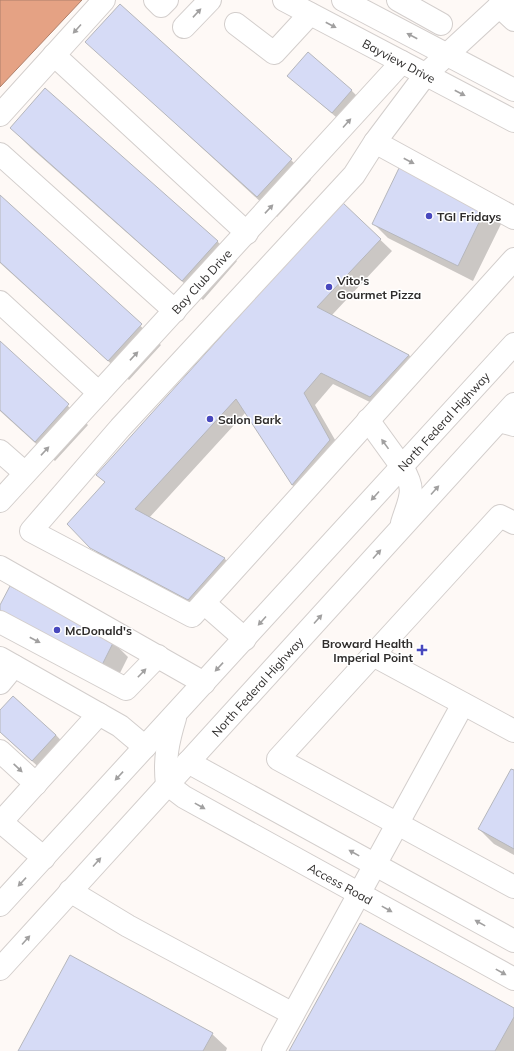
<svg xmlns="http://www.w3.org/2000/svg" width="514" height="1051" viewBox="0 0 514 1051" font-family="Mulish,sans-serif">
<style>
.water{fill:#e5a284;stroke:#ae7f6a}
.shadow{fill:#0003}
.building{fill:#d6dbf6;stroke:#b6b7bc}
.lines{fill:none;stroke-linecap:round;stroke-linejoin:round}
.minor-casing{stroke:#d3cecc;stroke-width:24}
.major-casing{stroke:#d3cecc;stroke-width:24}
.minor{stroke:#fff;stroke-width:22}
.major{stroke:#fff;stroke-width:22}
.oneway{fill:#a1a0a0}
.poi-dot{fill:#4848be;stroke:#fff;stroke-width:1.5}
.labels{text-anchor:middle;dominant-baseline:central;stroke-width:3;stroke-linejoin:round;paint-order:stroke}
.street-label{font-size:12px;fill:#2f2d2c;stroke:#fff}
.poi-label{font-size:12px;font-weight:bold;fill:#2f2d2c;stroke:#fff;text-anchor:start}
</style>
<rect width="100%" height="100%" fill="#fef9f6"/>
<!-- water -->
<path class="water" d="M0,0H82L0,87Z"/>
<!-- shadow -->
<path class="shadow" d="M87,42L291,160L311,180L277,217Z
M289,76L351,90L363,102L344,124Z
M11,128L217,241L237,261L203,300L31,148Z
M0,196L161,345L129,380L0,263Z
M342,203L392,251L332,315L409,355L420,367L382,408L333,384L315,405L342,452L304,496L292,485L246,412L149,518L225,559L236,571L201,611L103,559L69,524L106,483L97,475Z
M486,209L501,224L473,281L388,238L373,223Z
M0,342L88,425L55,461L0,411Z
M0,608L113,642L128,657L114,685Z
M0,711L56,735L67,747L44,772L0,732Z
M514,771V855L494,844L479,829Z
M514,1009V1051H290Z
M212,1034L227,1048L226,1051H19Z"/>
<!-- building -->
<path class="building" d="M120,4L292,159L257,197L85,42Z
M308,52L352,90L332,113L287,76Z
M45,88L218,241L182,281L10,128Z
M400,166L486,208L458,266L372,224Z
M0,195L142,324L108,361L0,262Z
M342,202L381,239L317,307L409,355L370,397L321,373L304,393L330,440L292,485L236,399L135,509L225,558L188,600L90,548L67,524L105,482L96,475Z
M0,341L69,404L35,442L0,410Z
M10,586L114,641L99,671L0,618V605Z
M13,696L56,735L32,761L0,732V710Z
M511,769L514,770V849L478,829Z
M360,923L514,1008V1017L495,1051H289Z
M70,955L213,1033L203,1051H18Z"/>
<g class="lines">
<!-- minor casing -->
<g class="minor-casing">
<g id="minor">
<path d="M155,0L161,6L167,0"/>
<path id="s1" d="M284,0L514,121"/>
<path d="M343,0L514,90"/>
<path d="M398,0L441,24"/>
<path d="M506,0L426,74L375,142L354,175L120,428L31,531L192,616L514,259"/>
<path d="M499,6L514,20"/>
<path d="M236,24L274,53L310,14"/>
<path d="M184,27L210,0"/>
<path d="M54,55L247,233"/>
<path d="M0,115L104,0"/>
<path d="M375,142L514,218"/>
<path d="M0,154L175,311"/>
<path d="M0,302L99,393"/>
<path d="M368,420L402,467"/>
<path d="M499,421L514,425"/>
<path d="M0,451L25,473"/>
<path id="s2" d="M0,501L402,62"/>
<path d="M514,523L500,516L373,655L514,731"/>
<path d="M0,567L204,683"/>
<path d="M204,603L245,639"/>
<path d="M0,622L126,689L158,656"/>
<path d="M373,655L278,759L514,887"/>
<path d="M0,658L120,726L145,747"/>
<path d="M0,683L14,666"/>
<path d="M0,751L36,784"/>
<path d="M188,762L514,941"/>
<path id="s3" d="M167,784L184,797L514,979"/>
<path d="M1,822L44,858"/>
<path d="M0,823L99,714"/>
<path d="M70,891L128,926L293,1014"/>
<path d="M273,1051L463,704"/>
</g>
</g>
<!-- major casing -->
<g class="major-casing">
<g id="major">
<path d="M402,467C417,491 410,497 402,523"/>
<path d="M167,784C164,760 168,741 175,718"/>
<path id="s4" d="M0,905L514,344"/>
<path id="s5" d="M0,969L514,404"/>
</g>
</g>
<!-- minor -->
<use href="#minor" class="minor"/>
<!-- major -->
<use href="#major" class="major"/>
</g>
<!-- one-way arrows -->
<defs><path id="oneway-solid" d="M-6-.8H1V-3.2L6.5 0L1 3.2V.8H-6Z"/></defs>
<g class="oneway">
<use href="#oneway-solid" transform="translate(197 13) rotate(-47)"/>
<use href="#oneway-solid" transform="translate(331 25) rotate(28)"/>
<use href="#oneway-solid" transform="translate(77 29) rotate(132)"/>
<use href="#oneway-solid" transform="translate(412 36) rotate(-152)"/>
<use href="#oneway-solid" transform="translate(460 93) rotate(28)"/>
<use href="#oneway-solid" transform="translate(347 123) rotate(-48)"/>
<use href="#oneway-solid" transform="translate(409 161) rotate(28)"/>
<use href="#oneway-solid" transform="translate(269 209) rotate(-47)"/>
<use href="#oneway-solid" transform="translate(134 356) rotate(-47)"/>
<use href="#oneway-solid" transform="translate(385 444) rotate(-126)"/>
<use href="#oneway-solid" transform="translate(45 451) rotate(-47)"/>
<use href="#oneway-solid" transform="translate(435 490) rotate(-48)"/>
<use href="#oneway-solid" transform="translate(375 496) rotate(132)"/>
<use href="#oneway-solid" transform="translate(377 554) rotate(-48)"/>
<use href="#oneway-solid" transform="translate(318 619) rotate(-48)"/>
<use href="#oneway-solid" transform="translate(262 621) rotate(132)"/>
<use href="#oneway-solid" transform="translate(35 640) rotate(28)"/>
<use href="#oneway-solid" transform="translate(219 667) rotate(133)"/>
<use href="#oneway-solid" transform="translate(142 673) rotate(-46)"/>
<use href="#oneway-solid" transform="translate(18 768) rotate(43)"/>
<use href="#oneway-solid" transform="translate(119 776) rotate(133)"/>
<use href="#oneway-solid" transform="translate(200 806) rotate(29)"/>
<use href="#oneway-solid" transform="translate(354 853) rotate(-151)"/>
<use href="#oneway-solid" transform="translate(97 862) rotate(-48)"/>
<use href="#oneway-solid" transform="translate(22 882) rotate(133)"/>
<use href="#oneway-solid" transform="translate(387 909) rotate(29)"/>
<use href="#oneway-solid" transform="translate(480 923) rotate(-151)"/>
<use href="#oneway-solid" transform="translate(26 940) rotate(-48)"/>
<use href="#oneway-solid" transform="translate(501 972) rotate(29)"/>
</g>
<!-- markers -->
<g class="poi-dot">
<circle cx="429" cy="216" r="4"/>
<circle cx="329" cy="287" r="4"/>
<circle cx="210" cy="419" r="4"/>
<circle cx="57" cy="630" r="4"/>
<path d="M420 644h4v4h4v4h-4v4h-4v-4h-4v-4h4z"/>
</g>
<g class="labels">
<!-- street labels -->
<g class="street-label">
<text stroke="none"><textPath href="#s1" startOffset="130">Bayview Drive</textPath></text>
<text stroke="none"><textPath href="#s2" startOffset="298">Bay Club Drive</textPath></text>
<text stroke="none"><textPath href="#s4" startOffset="656">North Federal Highway</textPath></text>
<text stroke="none"><textPath href="#s5" startOffset="382">North Federal Highway</textPath></text>
<text stroke="none"><textPath href="#s3" startOffset="200">Access Road</textPath></text>
</g>
<!-- poi labels -->
<g class="poi-label">
<text x="437" y="216">TGI Fridays</text>
<text x="337" y="280">Vito's<tspan x="337" dy="14">Gourmet Pizza</tspan></text>
<text x="218" y="419">Salon Bark</text>
<text x="65" y="630">McDonald's</text>
<text x="413" y="643" text-anchor="end">Broward Health<tspan x="413" dy="14">Imperial Point</tspan></text>
</g>
</g>
</svg>
